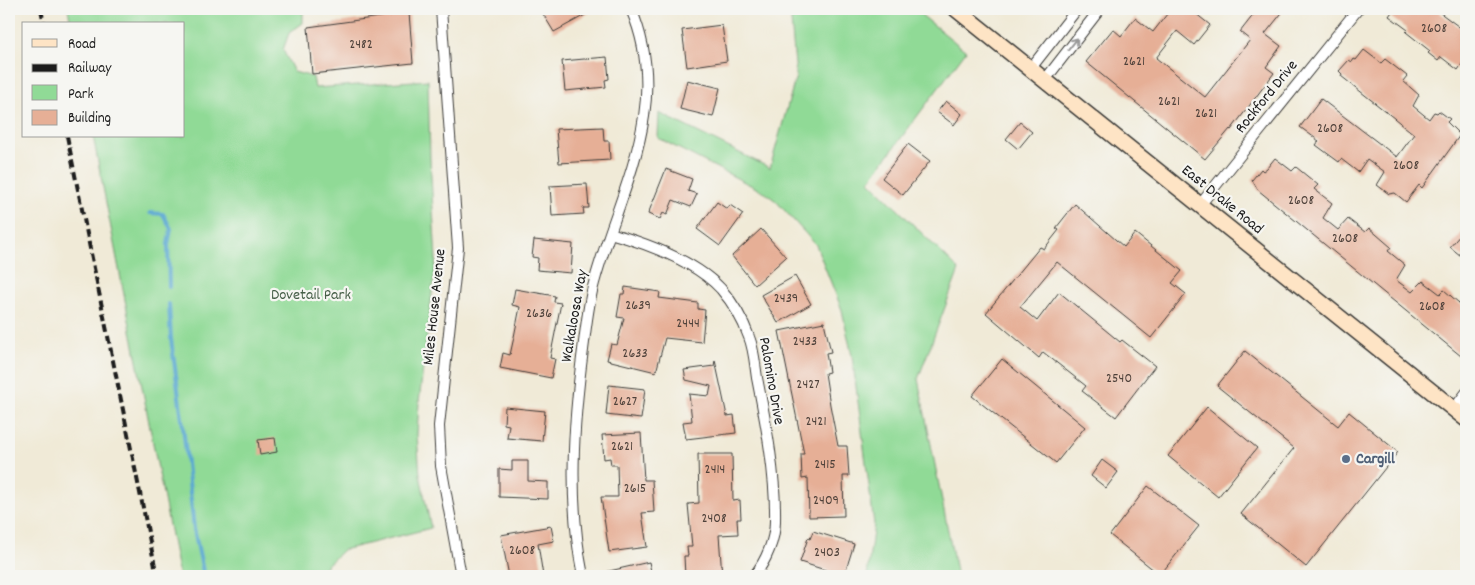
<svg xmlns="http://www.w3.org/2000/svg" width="1475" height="585" viewBox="0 0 1475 585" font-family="Dekko,sans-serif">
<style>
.green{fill:#90da96;stroke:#567b59}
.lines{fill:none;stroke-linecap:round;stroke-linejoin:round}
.stream{stroke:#58a7d2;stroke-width:4}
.building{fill:#e6af96}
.minor-casing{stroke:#3c3b38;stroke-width:12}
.secondary-casing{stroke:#3c3b38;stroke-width:18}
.minor{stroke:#fff;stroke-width:10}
.secondary{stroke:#fee4c5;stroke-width:15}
.rail{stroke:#1c1c1c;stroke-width:4;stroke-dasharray:8 4;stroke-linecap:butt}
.oneway{stroke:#999}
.service-dot{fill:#5c6f8a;stroke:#f6f6f2;stroke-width:2}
.labels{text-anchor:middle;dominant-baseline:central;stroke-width:4.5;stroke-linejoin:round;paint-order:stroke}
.number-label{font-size:14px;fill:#4e413a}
.street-label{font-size:16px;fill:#1c1c1c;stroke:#f6f6f2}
.park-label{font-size:16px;fill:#455e47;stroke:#f6f6f2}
.service-label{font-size:16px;font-weight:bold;fill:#4e5e75;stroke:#f6f6f2;text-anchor:start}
</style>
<rect width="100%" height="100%" fill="#f6f6f2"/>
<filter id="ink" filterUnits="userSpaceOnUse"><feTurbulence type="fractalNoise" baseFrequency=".02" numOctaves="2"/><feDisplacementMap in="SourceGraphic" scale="10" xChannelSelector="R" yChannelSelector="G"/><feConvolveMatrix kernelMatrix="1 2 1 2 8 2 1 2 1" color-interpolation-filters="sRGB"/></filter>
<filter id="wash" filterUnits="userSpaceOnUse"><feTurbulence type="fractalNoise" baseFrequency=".0096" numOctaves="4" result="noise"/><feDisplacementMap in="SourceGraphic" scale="20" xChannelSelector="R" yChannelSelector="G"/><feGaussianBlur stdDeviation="1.12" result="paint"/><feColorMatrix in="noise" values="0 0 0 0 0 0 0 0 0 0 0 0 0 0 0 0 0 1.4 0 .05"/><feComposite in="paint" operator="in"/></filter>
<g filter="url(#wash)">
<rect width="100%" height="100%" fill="#f0ead7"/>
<!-- green -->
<path class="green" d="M68,9H303V23L289,33L283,50L294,72L313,77L315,88L428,80L430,159L436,260L419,402L417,435L420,475L431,528L343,550L315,576H179L93,136H184V24H71Z
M790,9H914L966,51L869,181L959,270L918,379L957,576H867L874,524L852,356L842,310L816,245L776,201L764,192L658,138L659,113L770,168L796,76Z"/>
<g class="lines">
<!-- stream -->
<path class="stream" d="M150,213L163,214L171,229L168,244L169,287
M169,304L171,339L183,426L194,529L204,576"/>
</g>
<g id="blocks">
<!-- building -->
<path class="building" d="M540,9H596L554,32Z
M1171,9H1190L1210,25L1194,45L1177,31L1156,58L1205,97L1250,40L1240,32L1258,9H1285L1265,34L1281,46L1266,67L1274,73L1231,130L1230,129L1205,159L1086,62L1113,29L1121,36L1135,18L1153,32Z
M1394,9H1435L1466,32V58L1458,70L1441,57L1438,61L1428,53L1430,51L1406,32L1408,30L1389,16Z
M409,13L413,63L312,74L308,27Z
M722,25L727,61L687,67L682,30Z
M1364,50L1381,63L1385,59L1407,76L1403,81L1419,95L1413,106L1429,119L1434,112L1437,113L1439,111L1450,119L1447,122L1460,135L1422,188L1419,185L1406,202L1395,193L1389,194L1377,185L1385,172L1367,159L1358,172L1341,159L1339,162L1316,145L1319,141L1300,127L1321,99L1397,157L1414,134L1341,76L1342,74L1339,71L1349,60L1352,62L1354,59L1356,60Z
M607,57L609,79L605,80L606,87L565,91L562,61Z
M687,80L720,88L713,117L680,109Z
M946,101L962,114L954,125L937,112Z
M1020,122L1032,132L1018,149L1006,139Z
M603,127L604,141H609L610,160L559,163L556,129Z
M908,144L930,161L903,195L882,178Z
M1275,158L1292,171L1296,167L1318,185L1314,189L1332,203L1323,218L1338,230L1348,219L1365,232L1369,228L1391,247L1388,251L1405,265L1396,280L1412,292L1423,281L1440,294L1444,290L1466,309V350L1461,356L1258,190L1252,180L1261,169L1263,171L1267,168Z
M666,169L692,179L688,191L697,194L691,207L673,200L667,215L663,213L660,219L648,214Z
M587,184L589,208H583L584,214L552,216L550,186Z
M717,202L727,209L730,205L743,214L720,246L697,229Z
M1075,204L1124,247L1135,233L1182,271L1172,283L1186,294L1151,338L1057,262L1020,307L1037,321L1059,292L1120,342L1122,340L1155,366L1116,417L1082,391L1086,386L1043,352L1039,358L986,313L1040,247L1044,249L1059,230L1056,228Z
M1466,228V260L1450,247Z
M761,229L786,257L755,285L732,256Z
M534,240L573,244L571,273L537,270L538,258L532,257Z
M795,276L811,304L778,323L761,295Z
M625,287L660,292L659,298L698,303V309L705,310L702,342L665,338L656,372L607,360L611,344L617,345L624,318L617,317L621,294H624Z
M515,289L555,296L554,302L561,303L550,358L555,359L551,378L500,368L503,353L510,355L514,337L520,307L512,305Z
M824,322L831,352L826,353L829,372L825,373L830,405L838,446H847L849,476H843L844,516L809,517L808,478L802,479L801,454H804L779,331Z
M1245,351L1338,426L1349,412L1398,452L1306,567L1241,514L1294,448L1217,386Z
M1002,359L1085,427L1056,463L972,396Z
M715,360L727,416L734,415L736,433L686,439L683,422L692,421L689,394L709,396L711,386L686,380L684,370L714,366Z
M609,385L645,389L641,419L606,415Z
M505,407L545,411L542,441L507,438L509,425L504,424Z
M1207,407L1257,448L1218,497L1168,456Z
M641,433L644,480H652L654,512L642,513L647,547L609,552L601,497H618L617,465H611L610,458L604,459L602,435Z
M275,438L277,452L260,455L258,440Z
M698,454H732L733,501L740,500L741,519H737L738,534L719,535L722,576H685L684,556H688L687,547H692L688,504L699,503Z
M1102,460L1118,472L1106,488L1091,476Z
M512,461H528V481L548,482V499L499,497V469L512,470Z
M1148,486L1199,526L1160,575L1110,535Z
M551,526L554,541L538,544L543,576H509L501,535Z
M813,531L854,544L844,576L800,562L808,538L810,539Z
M649,562L652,576H605V572Z"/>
</g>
</g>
<g filter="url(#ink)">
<use href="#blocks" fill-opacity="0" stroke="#3c3b38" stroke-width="1"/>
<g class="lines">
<!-- minor casing -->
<g class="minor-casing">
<path id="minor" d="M441,9L458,248L439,426L441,466L461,576
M1031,68L1077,9
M1045,80L1100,9
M1200,205L1358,9
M610,233C645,243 695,261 721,289C733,303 743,320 749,337C754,349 755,365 757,378C766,424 776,474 775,521C775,540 766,561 754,576
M1454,409L1466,393
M583,576C568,502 573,425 583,350C586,328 588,305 594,283C619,191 673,106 631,9"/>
</g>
<!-- secondary casing -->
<g class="secondary-casing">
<path id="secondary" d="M956,9L1466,419"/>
</g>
<!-- minor -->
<use href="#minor" class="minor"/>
<!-- secondary -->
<use href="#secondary" class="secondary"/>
<!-- rail -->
<path class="rail" d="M41,9L44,24
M67,136L157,576"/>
</g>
<!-- one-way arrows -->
<defs><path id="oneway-shaft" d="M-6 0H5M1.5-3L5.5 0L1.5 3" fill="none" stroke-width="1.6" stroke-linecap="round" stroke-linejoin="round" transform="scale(1.25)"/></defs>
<use class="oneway" href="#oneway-shaft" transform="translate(1073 44) rotate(-52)"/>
</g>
<!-- markers -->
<circle class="service-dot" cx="1346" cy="459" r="5"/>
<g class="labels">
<!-- number labels -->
<g class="number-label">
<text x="1434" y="29">2608</text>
<text x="361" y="45">2482</text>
<text x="1134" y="62">2621</text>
<text x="1169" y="102">2621</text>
<text x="1206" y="114">2621</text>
<text x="1330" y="129">2608</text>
<text x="1406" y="166">2608</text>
<text x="1301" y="201">2608</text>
<text x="1345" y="239">2608</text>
<text x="786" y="299">2439</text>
<text x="638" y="306">2639</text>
<text x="1432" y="307">2608</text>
<text x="539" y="314">2636</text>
<text x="688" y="324">2444</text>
<text x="805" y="342">2433</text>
<text x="635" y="354">2633</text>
<text x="1119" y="379">2540</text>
<text x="808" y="385">2427</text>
<text x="625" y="402">2627</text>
<text x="816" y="422">2421</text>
<text x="622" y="447">2621</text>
<text x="825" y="465">2415</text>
<text x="715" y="470">2414</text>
<text x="635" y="489">2615</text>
<text x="826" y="501">2409</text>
<text x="714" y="519">2408</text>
<text x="522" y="551">2608</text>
<text x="827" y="553">2403</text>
</g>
<!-- street labels -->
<g class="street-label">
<text transform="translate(1267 97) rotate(-51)">Rockford Drive</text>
<text transform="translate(1222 200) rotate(39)">East Drake Road</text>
<text transform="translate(435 307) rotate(-84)">Miles House Avenue</text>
<text transform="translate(575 316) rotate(-80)">Walkaloosa Way</text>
<text transform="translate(771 381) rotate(80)">Palomino Drive</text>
</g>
<!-- park labels -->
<g class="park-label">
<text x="311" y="295">Dovetail Park</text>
</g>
<!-- service labels -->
<g class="service-label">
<text x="1356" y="459">Cargill</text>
</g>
</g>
<!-- margin -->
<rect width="1475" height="585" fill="none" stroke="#f6f6f2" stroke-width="30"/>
<!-- legend -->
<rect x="22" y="22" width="162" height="115" fill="#f6f6f2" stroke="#9f9f9c"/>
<rect x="32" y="39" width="25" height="8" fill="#fee4c5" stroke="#9f9f9c"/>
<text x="68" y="48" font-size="15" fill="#1c1c1c">Road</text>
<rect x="32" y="64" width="25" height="8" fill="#1c1c1c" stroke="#9f9f9c"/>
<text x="68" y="72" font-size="15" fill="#1c1c1c">Railway</text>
<rect x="32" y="85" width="25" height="15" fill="#90da96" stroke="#9f9f9c"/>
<text x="68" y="98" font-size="15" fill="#1c1c1c">Park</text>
<rect x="32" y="110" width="25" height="15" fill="#e6af96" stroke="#9f9f9c"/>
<text x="68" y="122" font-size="15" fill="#1c1c1c">Building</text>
</svg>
